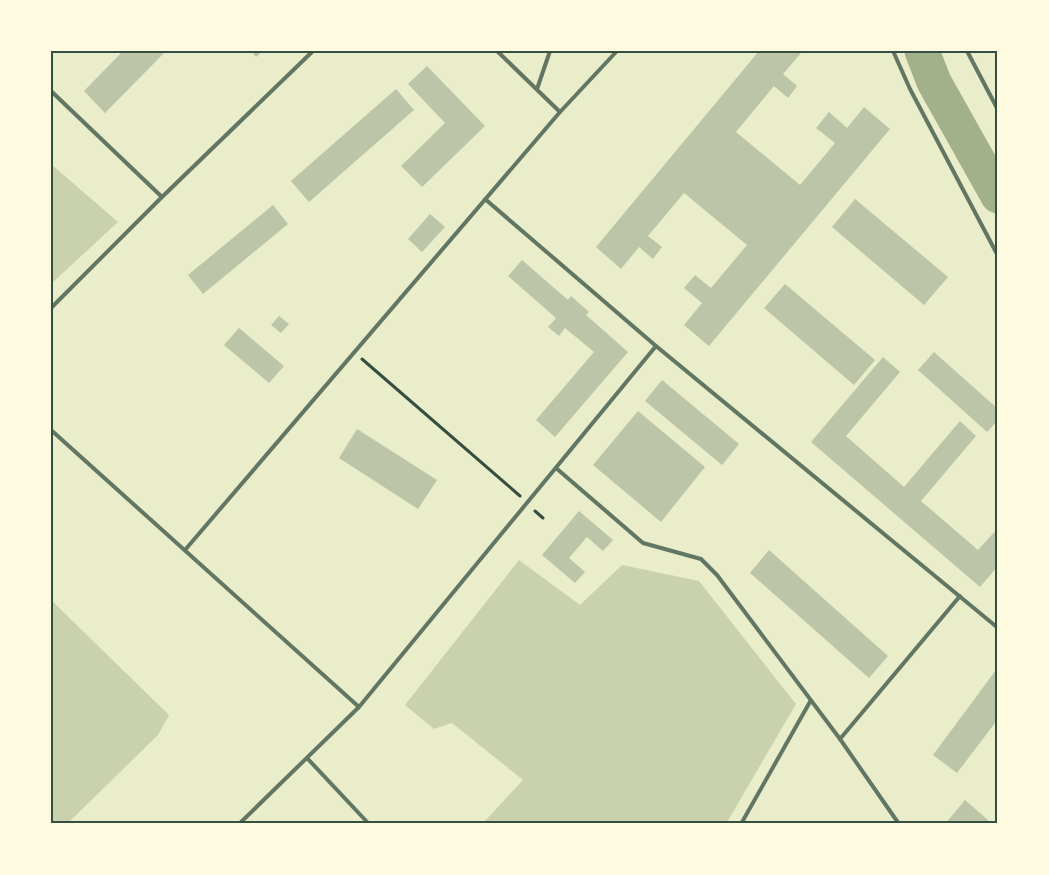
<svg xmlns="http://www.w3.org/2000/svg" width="1049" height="875" viewBox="0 0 1049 875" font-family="Rubik,sans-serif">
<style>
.green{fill:#cad2ad}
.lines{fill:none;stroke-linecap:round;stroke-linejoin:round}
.river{stroke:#a3b18a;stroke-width:35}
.building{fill:#bcc5a7}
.path{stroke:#344e41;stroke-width:3}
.service{stroke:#617663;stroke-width:4}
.neatline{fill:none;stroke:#344e41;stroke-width:2}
</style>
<rect width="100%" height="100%" fill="#e9edc9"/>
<!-- green -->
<path class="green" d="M51,164L118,222L51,284Z
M519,560L580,605L622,565L699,581L796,704L726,824H482L523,780L452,723L434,729L405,705Z
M51,600L169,715L158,735L67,824H51Z"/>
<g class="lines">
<!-- river -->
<path class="river" d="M922,51L934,82L998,196"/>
</g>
<!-- building -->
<path class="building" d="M123,51H166L105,113L84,91Z
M251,51H263L256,57Z
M759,51H800L801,53L783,74L797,86L788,98L774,86L736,132L800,185L835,143L816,128L829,112L847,128L864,107L890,129L709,346L684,325L702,303L684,288L695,275L711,288L747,245L684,193L648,236L662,247L653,259L639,247L621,269L596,247Z
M427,66L485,126L422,187L401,166L445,123L408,84Z
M396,89L414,110L309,202L291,181Z
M855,199L948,277L924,305L832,227Z
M273,205L288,224L203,294L188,275Z
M430,214L445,227L422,252L408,239Z
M522,260L568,300L571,296L589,312L586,315L628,352L555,437L536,420L594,352L565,328L559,336L548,327L556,318L508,276Z
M785,284L875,360L854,385L764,308Z
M279,316L289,324L281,333L271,325Z
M239,328L284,366L269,383L224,345Z
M934,352L998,409V420L987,432L918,370Z
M883,357L900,372L846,436L904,487L960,421L976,436L921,501L978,550L998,528V566L980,587L811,442Z
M662,380L739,444L722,465L645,401Z
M638,411L705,467L661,522L593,465Z
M357,429L437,480L418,509L339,458Z
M579,511L613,540L603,551L587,537L569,558L585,572L575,583L542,555Z
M769,550L888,656L869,678L750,573Z
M996,670L998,672V719L957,773L933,755Z
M965,800L988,820L986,824H945Z"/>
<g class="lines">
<!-- path -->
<path class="path" d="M362,359L520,496
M535,511L543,518"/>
<!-- service -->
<path class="service" d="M893,51L910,89L998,256
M967,51L998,110
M537,89L550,51
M51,91L162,197
M560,112L617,51
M485,199L656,346L998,628
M51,308L162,197L313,51
M51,430L359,707
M556,468L643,543L701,559L717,575L840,739L899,824
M185,550L560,112L497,51
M840,739L960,596
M307,758L369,824
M239,824L359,707L656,346
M741,824L811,700"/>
</g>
<!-- border -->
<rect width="1049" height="875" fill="none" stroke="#fefae0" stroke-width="105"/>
<rect x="52" y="52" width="944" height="770" class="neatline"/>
</svg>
